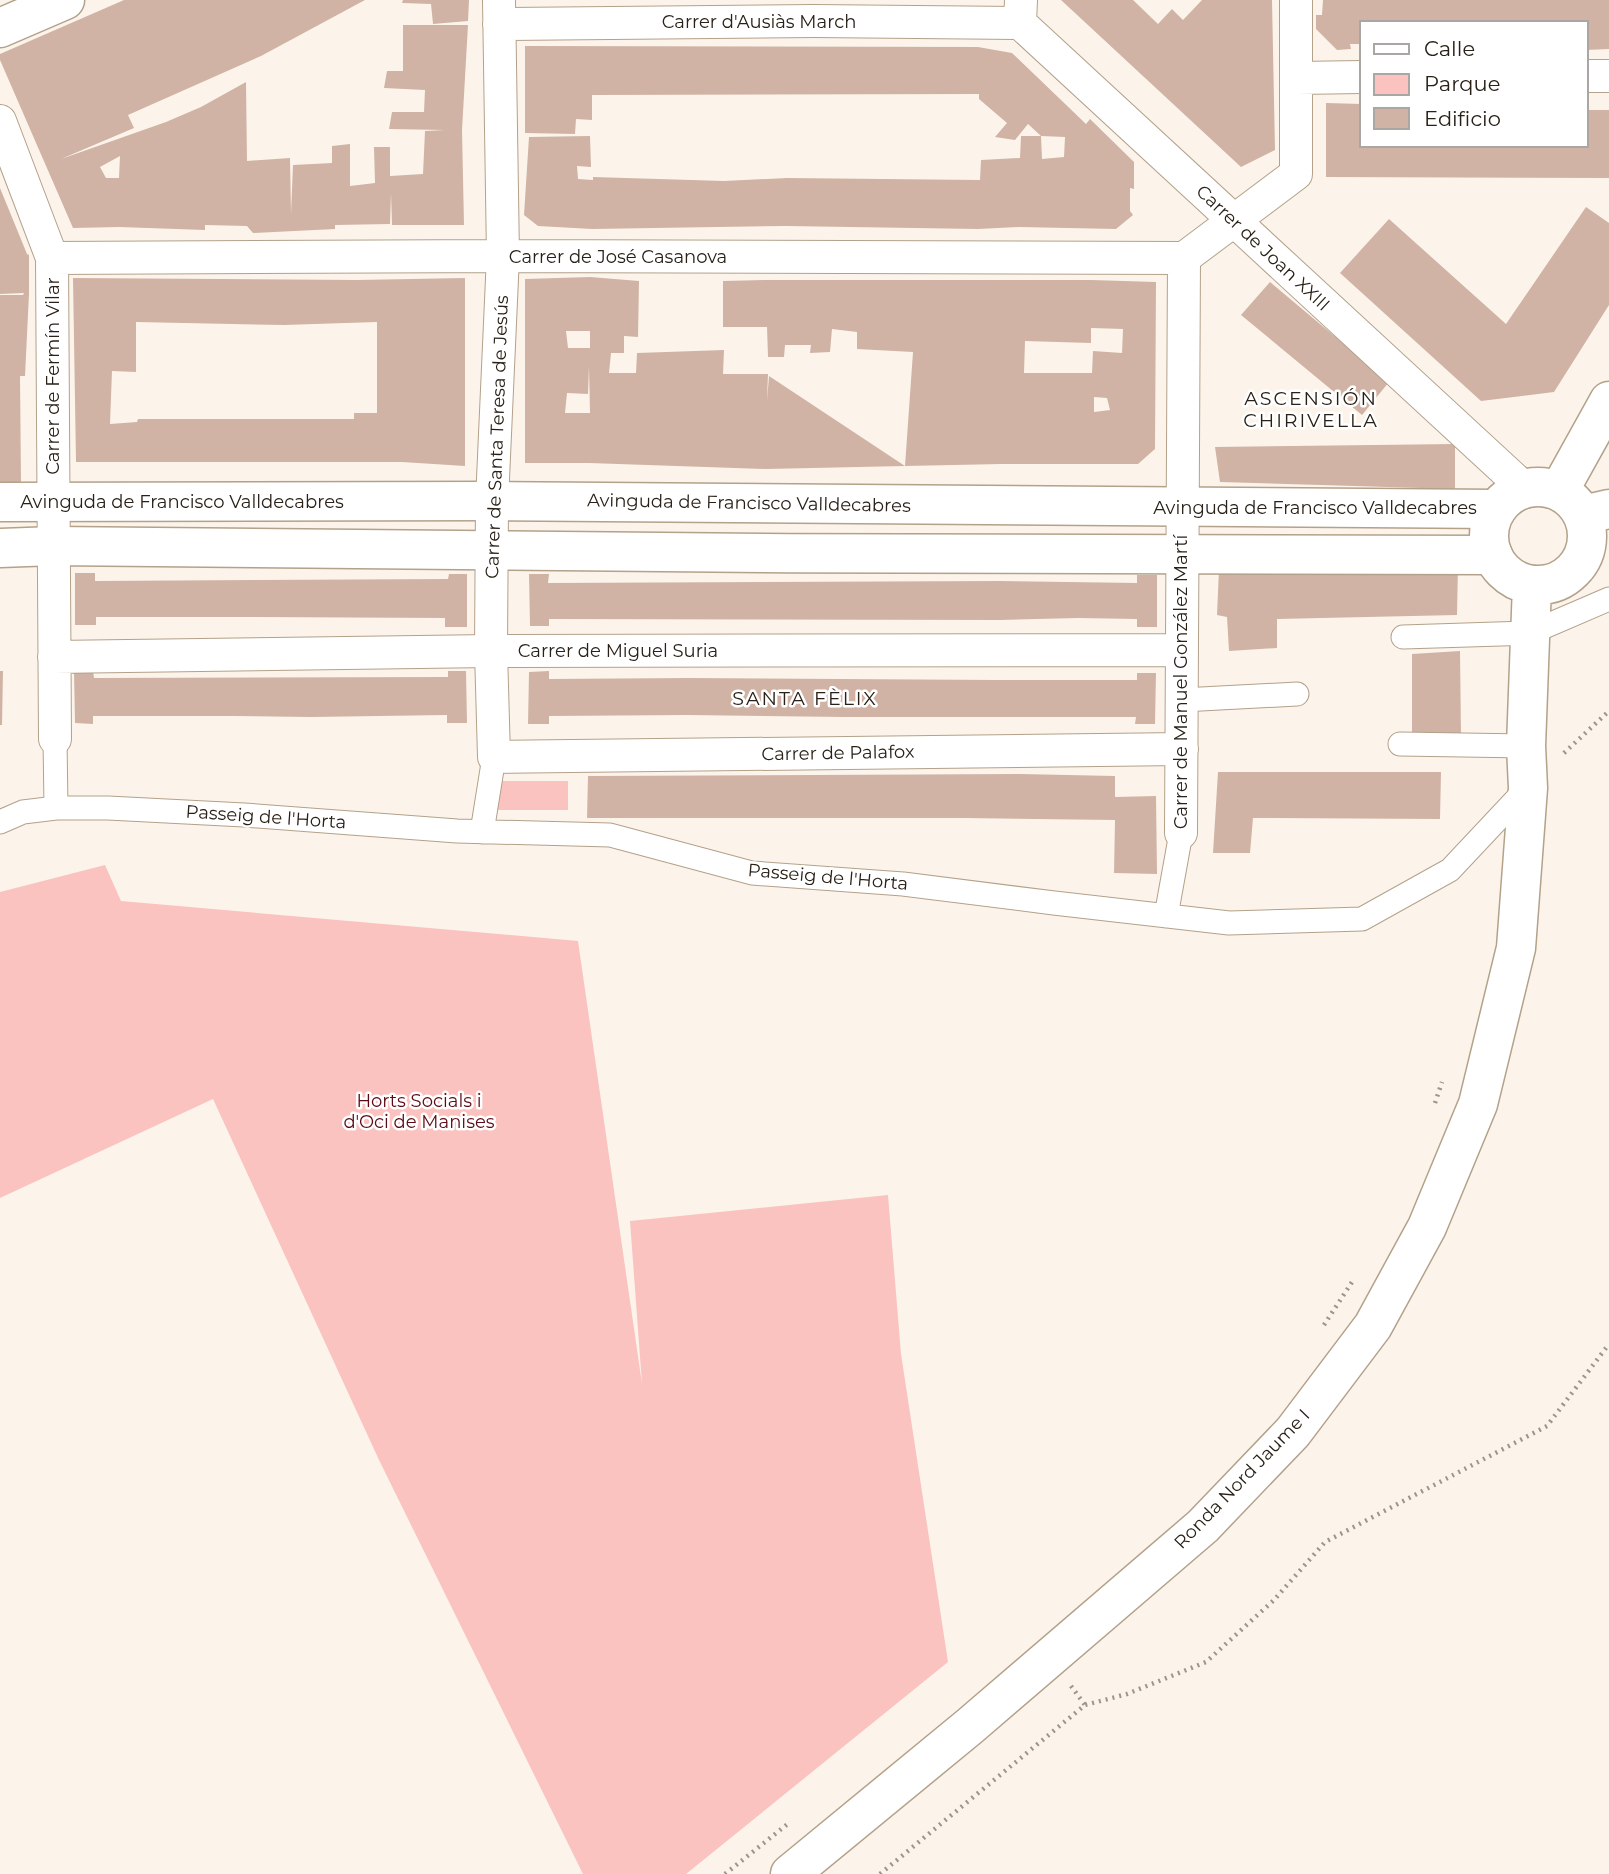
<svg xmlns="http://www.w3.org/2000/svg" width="1609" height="1874" viewBox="0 0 1609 1874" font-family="Montserrat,sans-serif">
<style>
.green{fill:#fac3c0}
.building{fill:#d0b3a5;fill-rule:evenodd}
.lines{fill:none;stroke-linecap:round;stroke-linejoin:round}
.pedestrian-casing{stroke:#b3a18a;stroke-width:25}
.minor-casing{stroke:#b3a18a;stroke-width:34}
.tertiary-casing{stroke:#b3a18a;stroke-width:41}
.secondary-casing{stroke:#b3a18a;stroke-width:41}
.path{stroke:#9d958c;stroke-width:4.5;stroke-dasharray:2 5;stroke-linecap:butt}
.pedestrian{stroke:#fff;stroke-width:23}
.minor{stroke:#fff;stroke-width:32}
.tertiary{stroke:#fff;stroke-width:38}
.secondary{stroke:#fff;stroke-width:38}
.labels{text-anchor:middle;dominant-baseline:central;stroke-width:5;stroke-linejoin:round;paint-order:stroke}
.street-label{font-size:18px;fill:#292118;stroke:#fff}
.park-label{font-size:18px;fill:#5b0b15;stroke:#fff}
.neighbourhood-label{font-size:19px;letter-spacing:2px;fill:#292118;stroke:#fff}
</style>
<rect width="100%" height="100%" fill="#fcf4ea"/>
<!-- green -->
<path class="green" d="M497,781H568V810H497Z
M105,865L121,901L578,941L642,1384L630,1221L888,1195L901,1354L948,1662L686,1874H583L379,1460L213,1099L0,1198V892Z"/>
<!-- building -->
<path class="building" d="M124,0H365L261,56L128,115L134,128L61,159L166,122L201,107L246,82L247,161L290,158L291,214L293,165L332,163V146L350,144V186L375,183L374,147H390V176L423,174L425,131L445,130L389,129L392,112H424L425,90L384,88L387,71H403V25H468L462,130L464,225H392L391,193L390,224L335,225V229L253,233L247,226L205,225V230L119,227L73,228L0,60V54ZM120,156L119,178H106L100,167Z
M403,0H469L468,21L433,24L431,4L402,3Z
M1061,0H1133L1158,24L1172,9L1183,20L1202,0H1272L1275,150L1241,167Z
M1323,0H1609V49L1586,50V23H1362V44H1350L1351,49L1337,50L1316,29V15H1322Z
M525,46L978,47L1012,53L1086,124L1090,119L1134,162V189L1130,188V211L1133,215L1116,229L1019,227L978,229L786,226L592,229L538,226L524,215L529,137L590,136L591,167L577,166L578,179L593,180V177L724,181L787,178L980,180L981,160L1020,158L1021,136H1041L1028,124L1015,140L995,137L1007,123L979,99V94L592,95V120L576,119L575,134L525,133ZM1041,136L1065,137L1064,157L1042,159Z
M1326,103L1362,104V145H1586V110H1609V178L1326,177Z
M0,188L27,254L29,255V294L25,376H20L21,483L0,482V295H23L24,293L0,294Z
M1586,207L1609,223V305L1554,392L1481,401L1340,273L1389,219L1506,324Z
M590,277L639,281L638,337L624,336V353H611L609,373H636L637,353L724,350L723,374H768L767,401L769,376L905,466L913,352L857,349V332L832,329L830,352L810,353L811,345H785L784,357H768L767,327H723V281L766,280H1091L1156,282L1155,449L1138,464H1002L905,466L766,469L589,463H525V279ZM1091,328L1123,329L1122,353L1093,351L1092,373H1024L1025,341L1091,343ZM566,331H590V348H568ZM589,366L590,413H565L567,393L588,394ZM1094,397L1107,398L1110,410L1094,412Z
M73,278L357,280L465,278V466L402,462H76ZM136,322L284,325L377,322V413H354V419H138L137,422L110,424L112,371L136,372Z
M1270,282L1389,382L1362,415L1241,315Z
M1455,444V489L1220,482L1215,447Z
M1458,565L1457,615L1277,619V648L1229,651L1227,617L1217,615L1219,569Z
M75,573H95V581L448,579L449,574H467V627H445V618L232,617H96V625H75Z
M529,574H549L548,583L1000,581L1137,583V575H1157V627H1137V619L1078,618L1000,620L549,619V626H530Z
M1460,651L1461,737H1412V654Z
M0,671H3L2,725H0Z
M74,671H93L94,678L448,677V671H466L467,723H447V715L311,717L233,716H93V724L75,723Z
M549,671V679L689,678L998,680H1137V673H1156L1155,724H1135L1136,717H844L688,715L549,716V724H528L529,672Z
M1218,772H1441L1440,819L1253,818L1250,853H1213Z
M1020,774L1115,776V797L1156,796L1157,874L1114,873L1115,820L964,818H587L588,776Z"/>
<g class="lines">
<!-- pedestrian casing -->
<g class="pedestrian-casing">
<path id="pedestrian" d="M1403,637L1530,633L1609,599
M1182,700L1297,694
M55,739L56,808
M1400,744L1526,746
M0,822L23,812L56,808H108L244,815L457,831L610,835L752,873L903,884L1054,903L1229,923L1362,919L1450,870L1527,788
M482,832L494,757
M1166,916L1181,833"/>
</g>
<!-- minor casing -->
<g class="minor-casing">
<path id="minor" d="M499,0L503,256L492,501L491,651L494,757L1182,749
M1021,0L1020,23L1524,488
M499,24L814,21L1020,23
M1586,76H1609
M1297,78L1362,77
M0,121L52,258L55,739
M52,258L503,256L1184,258
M1184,258L1296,174V0
M54,657L491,651L1182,650
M1181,833L1184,258"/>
</g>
<!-- tertiary casing -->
<g class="tertiary-casing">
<path id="tertiary" d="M0,28L65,0
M1559,491L1609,401
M0,502L492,501L1497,509
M1583,515L1609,509
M0,548L54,546C534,552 1013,556 1493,555"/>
</g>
<!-- secondary casing -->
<g class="secondary-casing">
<path id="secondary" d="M1489 536a49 49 0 1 1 98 0a49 49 0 1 1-98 0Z
M790,1874L970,1726L1203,1526L1293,1432L1373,1326L1427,1227L1478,1104L1516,948L1528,788L1526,746L1532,585"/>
</g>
<!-- path -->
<path class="path" d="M1564,753L1609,711
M1435,1103L1442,1082
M1324,1325L1352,1282
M1071,1686L1085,1705
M725,1874L790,1822
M880,1874L1085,1705L1127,1694L1206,1662L1274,1600L1325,1542L1547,1426L1609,1344"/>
<!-- pedestrian -->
<use href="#pedestrian" class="pedestrian"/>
<!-- minor -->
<use href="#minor" class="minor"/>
<!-- tertiary -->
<use href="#tertiary" class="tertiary"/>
<!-- secondary -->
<use href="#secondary" class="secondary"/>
</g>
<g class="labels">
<!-- street labels -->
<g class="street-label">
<text x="759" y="22">Carrer d'Ausiàs March</text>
<text transform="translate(1263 248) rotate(43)">Carrer de Joan XXIII</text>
<text x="618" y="257">Carrer de José Casanova</text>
<text transform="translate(53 376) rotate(-90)">Carrer de Fermín Vilar</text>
<text transform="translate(497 437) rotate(-88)">Carrer de Santa Teresa de Jesús</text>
<text x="182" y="502">Avinguda de Francisco Valldecabres</text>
<text transform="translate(749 503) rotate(1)">Avinguda de Francisco Valldecabres</text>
<text x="1315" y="508">Avinguda de Francisco Valldecabres</text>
<text x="618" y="651">Carrer de Miguel Suria</text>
<text transform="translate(1181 682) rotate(-90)">Carrer de Manuel González Martí</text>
<text transform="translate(838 753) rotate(-1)">Carrer de Palafox</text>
<text transform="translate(266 817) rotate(4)">Passeig de l'Horta</text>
<text transform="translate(828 877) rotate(5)">Passeig de l'Horta</text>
<text transform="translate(1242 1479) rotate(-46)">Ronda Nord Jaume I</text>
</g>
<!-- park labels -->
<g class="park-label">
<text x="419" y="1101">Horts Socials i<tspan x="419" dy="21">d'Oci de Manises</tspan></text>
</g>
<!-- neighbourhood labels -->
<g class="neighbourhood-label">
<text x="1311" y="398">ASCENSIÓN<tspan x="1311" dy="22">CHIRIVELLA</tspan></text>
<text x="805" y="698">SANTA FÈLIX</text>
</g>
</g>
<!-- legend -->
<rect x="1360" y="21" width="228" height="126" fill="#ffffff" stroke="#a9a6a3" stroke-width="2"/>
<rect x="1374" y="44" width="35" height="10" fill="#ffffff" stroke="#a9a6a3" stroke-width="2"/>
<text x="1424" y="56" font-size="21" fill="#292118">Calle</text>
<rect x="1374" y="74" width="35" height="21" fill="#fac3c0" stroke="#a9a6a3" stroke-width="2"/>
<text x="1424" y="91" font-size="21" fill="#292118">Parque</text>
<rect x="1374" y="108" width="35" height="21" fill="#d0b3a5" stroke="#a9a6a3" stroke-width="2"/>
<text x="1424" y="126" font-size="21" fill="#292118">Edificio</text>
</svg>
